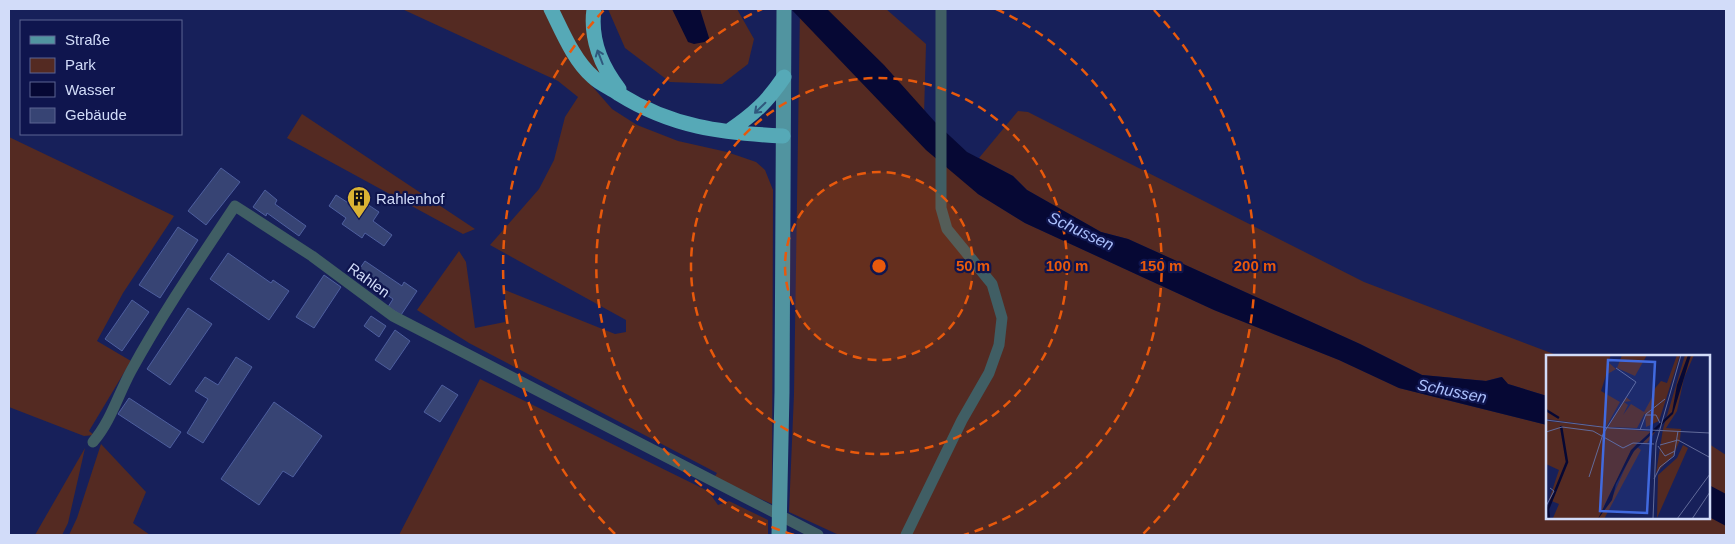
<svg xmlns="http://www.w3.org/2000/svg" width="1735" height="544" viewBox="0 0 1735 544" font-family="Arial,sans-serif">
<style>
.green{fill:#542a22}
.water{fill:#060834}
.building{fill:#374474;stroke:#4e5f9f}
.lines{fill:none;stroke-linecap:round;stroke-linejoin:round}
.street{stroke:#405e64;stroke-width:11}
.primary{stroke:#5194a0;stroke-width:15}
.highway{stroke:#56a9b7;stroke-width:15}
.oneway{stroke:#2f587d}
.ring{fill:none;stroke:#e8590c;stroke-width:2.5;stroke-dasharray:9 6}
.labels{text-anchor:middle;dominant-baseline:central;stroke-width:4.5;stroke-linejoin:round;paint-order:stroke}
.poi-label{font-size:15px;fill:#d2dcf9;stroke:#0f154e;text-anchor:start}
.street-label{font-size:15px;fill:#d2dcf9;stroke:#0f154e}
.water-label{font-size:16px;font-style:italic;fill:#acc0fd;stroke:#0f154e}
.inset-river{fill:none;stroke:#060834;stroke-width:2.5}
.inset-road{fill:none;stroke:#626b9a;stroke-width:1}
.view{fill:#416adf;fill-opacity:0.15;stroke:#416adf;stroke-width:2.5}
.inset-edge{fill:none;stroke:#d2dcf9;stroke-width:2.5}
.centre{fill:#e8590c;stroke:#0f154e;stroke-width:2.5}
.ring-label{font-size:15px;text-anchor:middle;font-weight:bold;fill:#e8590c;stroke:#0f154e;stroke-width:4.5;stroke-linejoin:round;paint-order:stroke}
</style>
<rect width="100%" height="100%" fill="#17205a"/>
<!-- green -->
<path class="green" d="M402,9H594L606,72L585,78L612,109L637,125L678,141L727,152L756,162L765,170L773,190L772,504L714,478L717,473L469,343L417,310L459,251L466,262L475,328L505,322V290L615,334L626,332V320L490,245L539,189L554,160L565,117L578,97L558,81Z
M608,9H737L754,39L748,64L722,84L670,82L625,48Z
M800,9H886L926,44L924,115L978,194L1025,223L1214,310L1339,360L1399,388L1547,425L1548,518H1709V444L1726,455V535H839L789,512L794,394Z
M1018,111L1028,112L1364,282L1559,356H1548L1547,396L1508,384L1501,377L1486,381L1422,375L1360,344L1128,239L1101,232L1041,198L1027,190L1013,176L979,158Z
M302,114L475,229L463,234L287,138Z
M9,137L174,216L123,293L97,341L131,361L89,431L94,435L84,436L9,407Z
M480,379L708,491L718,505L729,501L768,520V535H399Z
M101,444L146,492L133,523L150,535H69L77,518Z
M85,448L68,523L62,535H35Z"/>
<!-- water -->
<path class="water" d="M672,9H700L710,41L694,44L688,42Z
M791,9H827L884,65L935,122L967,152L1013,176L1027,190L1101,232L1128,239L1360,344L1422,375L1486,381L1502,377L1508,384L1547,396V425L1399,388L1339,360L1214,310L1025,223L978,194L926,150Z
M1709,485L1726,494V526L1709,517Z"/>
<!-- building -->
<path class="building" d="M221,168L240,182L206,225L188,211Z
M265,190L277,200L275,204L306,226L299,236L267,213L266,216L253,207Z
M336,195L353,206L358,198L379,212L373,221L392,235L384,246L365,233L362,238L342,224L346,218L329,206Z
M178,227L198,240L160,298L139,285Z
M228,253L271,283L273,280L289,291L269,320L210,279Z
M365,261L402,286L404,282L417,291L401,315L388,307L393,299L356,274Z
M324,275L341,287L314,328L296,317Z
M132,300L149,312L122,351L105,339Z
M188,308L212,324L170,385L147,369Z
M371,316L386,326L379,337L364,326Z
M395,330L410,341L390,370L375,360Z
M236,357L252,367L203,443L187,433L208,399L195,391L205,377L218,385Z
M442,385L458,395L440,422L424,412Z
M129,398L181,432L170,448L118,414Z
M274,402L322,436L293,477L283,471L259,505L221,479Z"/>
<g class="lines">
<!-- street -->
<path class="street" d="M93,442C111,421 118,395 131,371C162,314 199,260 235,206L312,256L393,316L818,535
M906,535L962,420L989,373L999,345L1002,318L992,284L947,229L941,208V9"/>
<!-- primary -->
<path class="primary" d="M779,535L782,392L784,9"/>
<!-- highway -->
<path class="highway" d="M551,9C562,31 574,61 593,77C600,84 611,88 619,94C672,127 721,133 783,136
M594,9C590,38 601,66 619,89
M729,131C754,114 767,102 784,77"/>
</g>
<!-- one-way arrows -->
<defs><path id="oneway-shaft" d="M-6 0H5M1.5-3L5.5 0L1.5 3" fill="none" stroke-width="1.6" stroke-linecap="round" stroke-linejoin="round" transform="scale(1.25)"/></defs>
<g class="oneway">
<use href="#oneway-shaft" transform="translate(600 57) rotate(-111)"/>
<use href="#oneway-shaft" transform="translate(760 108) rotate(136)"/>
</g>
<!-- distance rings -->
<circle cx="879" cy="266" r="94" fill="#e8590c" fill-opacity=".12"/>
<g class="ring">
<circle cx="879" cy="266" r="94"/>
<circle cx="879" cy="266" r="188"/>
<path d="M794 535A282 282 0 0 1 762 9M996 9A282 282 0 0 1 964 535"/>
<path d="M615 534A376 376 0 0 1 604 10M1154 10A376 376 0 0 1 1143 534"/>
</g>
<!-- icons -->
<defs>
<g id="building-pin" transform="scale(1.25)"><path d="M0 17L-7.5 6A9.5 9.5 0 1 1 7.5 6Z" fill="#dab333" stroke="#0f154e"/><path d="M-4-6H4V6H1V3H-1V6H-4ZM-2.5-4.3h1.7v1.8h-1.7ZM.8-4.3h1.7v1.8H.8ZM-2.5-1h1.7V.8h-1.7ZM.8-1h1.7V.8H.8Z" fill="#111"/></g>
</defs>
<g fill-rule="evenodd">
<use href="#building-pin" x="359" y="198"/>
</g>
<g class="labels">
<!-- poi labels -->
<g class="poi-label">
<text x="376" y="198">Rahlenhof</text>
</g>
<!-- street labels -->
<g class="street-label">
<text transform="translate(369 280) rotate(36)">Rahlen</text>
</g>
<!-- water labels -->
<g class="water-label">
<text transform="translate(1081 231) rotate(25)">Schussen</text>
<text transform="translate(1452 391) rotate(11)">Schussen</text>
</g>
</g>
<!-- overview -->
<g transform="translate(1546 355)">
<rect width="164" height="164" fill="#17205a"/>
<path d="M0,0H65L62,7L70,14L60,20L55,36L74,47L60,72L0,64ZM76,0H101L89,21L71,13ZM131,0H134L113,66L100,72L99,58L91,73L62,72L80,42L85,46L78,47L82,50L77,60L85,49L98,57L108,39L106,37L115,26L121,28ZM139,0H148L138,23L131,56L120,73L135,74L134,85L127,101L110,118L117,74ZM0,66L109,77L101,88L92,87L85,96L58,151H61L65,145L84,102L91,92L95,95L58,164L7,163L13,149L3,145L13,115L0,109ZM137,90L142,93L111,163L112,120L131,103Z" fill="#542a22"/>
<path d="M142,0H145L127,59L88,96L70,129L66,145L52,164L85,95L126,57L131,30Z" fill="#060834"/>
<path class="inset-river" d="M0,55L13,63M3,164L2,154L21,107L15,71"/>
<path class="inset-road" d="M100,60H110L114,68M0,65L64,73L164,78M94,75L100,59L119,44M0,77L16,72L47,76L77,93L87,88L108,89M114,90L132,85L163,102M112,91L119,101L129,96M43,122L57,79L90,27L70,13M108,124L114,112L128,101L132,76M0,151L8,136L4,133M107,164L110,88L135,0M131,164L164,119M146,164L164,137"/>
<path class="view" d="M62,5L109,7L101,158L54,156Z"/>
<rect width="164" height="164" class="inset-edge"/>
</g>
<circle cx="879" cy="266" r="8" class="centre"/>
<g class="ring-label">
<text x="973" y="271">50 m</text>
<text x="1067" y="271">100 m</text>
<text x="1161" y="271">150 m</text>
<text x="1255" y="271">200 m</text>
</g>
<!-- border -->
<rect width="1735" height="544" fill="none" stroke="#d2dcf9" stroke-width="20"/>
<!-- legend -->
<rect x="20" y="20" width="162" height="115" fill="#0f154e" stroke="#5d6592"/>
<rect x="30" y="36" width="25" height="8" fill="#5194a0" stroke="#5d6592"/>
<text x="65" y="45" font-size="15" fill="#d2dcf9">Straße</text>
<rect x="30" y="58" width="25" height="15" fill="#542a22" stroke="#5d6592"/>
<text x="65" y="70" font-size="15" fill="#d2dcf9">Park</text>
<rect x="30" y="82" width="25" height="15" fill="#060834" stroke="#5d6592"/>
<text x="65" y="95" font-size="15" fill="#d2dcf9">Wasser</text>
<rect x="30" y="108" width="25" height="15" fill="#374474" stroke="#5d6592"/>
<text x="65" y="120" font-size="15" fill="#d2dcf9">Gebäude</text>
</svg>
